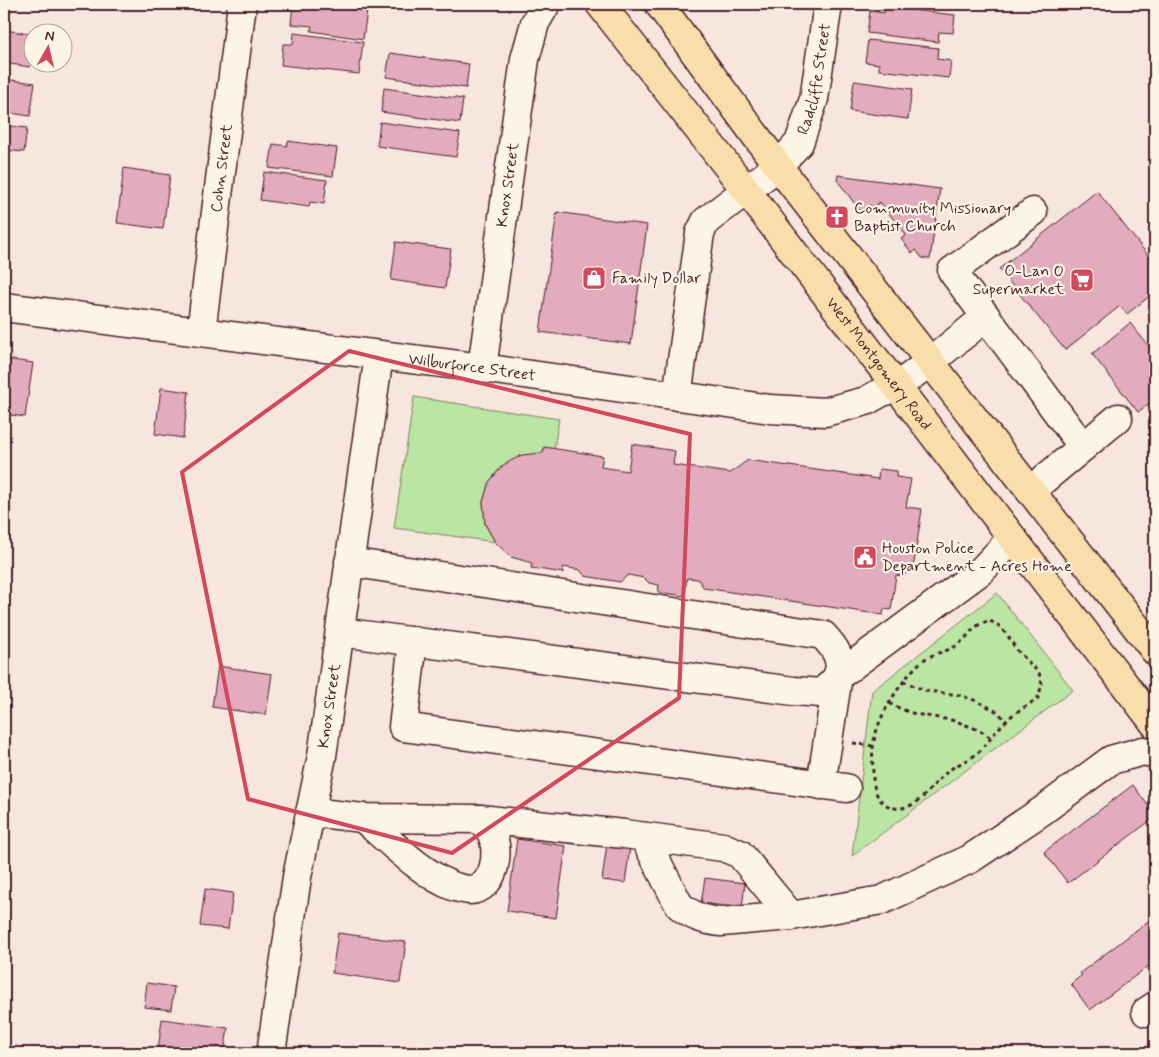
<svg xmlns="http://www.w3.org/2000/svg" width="1159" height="1057" viewBox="0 0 1159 1057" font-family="Mynerve,sans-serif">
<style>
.green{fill:#bae5a2;stroke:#828266}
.building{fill:#e3abbe;stroke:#4a1f2b}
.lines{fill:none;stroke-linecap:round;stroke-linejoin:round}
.minor-casing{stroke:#4a1f2b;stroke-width:31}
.major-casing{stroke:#4a1f2b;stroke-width:31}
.path{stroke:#4a1f2b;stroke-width:3;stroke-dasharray:4 4;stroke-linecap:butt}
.minor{stroke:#fcf5e5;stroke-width:28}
.major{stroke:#f9deab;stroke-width:28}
.marked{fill:none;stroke:#d1495b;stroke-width:4;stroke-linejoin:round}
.labels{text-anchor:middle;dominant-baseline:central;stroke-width:4.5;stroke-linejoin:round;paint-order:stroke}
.street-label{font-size:16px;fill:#4a1f2b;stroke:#fcf5e5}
.poi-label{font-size:16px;fill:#4a1f2b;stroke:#fcf5e5;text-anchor:start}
</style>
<rect width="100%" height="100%" fill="#f7e6dd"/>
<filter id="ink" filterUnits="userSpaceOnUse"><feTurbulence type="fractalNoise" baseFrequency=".02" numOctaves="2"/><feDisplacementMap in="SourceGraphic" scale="10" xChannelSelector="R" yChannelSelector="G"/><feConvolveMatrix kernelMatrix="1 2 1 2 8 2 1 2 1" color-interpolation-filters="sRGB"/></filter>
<g filter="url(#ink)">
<!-- green -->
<path class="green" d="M414,397L559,419L554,449L503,465L489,482L483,502L485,524L495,542L394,528Z
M997,593L1073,690L852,856L872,691Z"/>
<!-- building -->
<path class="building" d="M293,4H316L367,11L363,39L311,31L312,26L291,24Z
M885,7L955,15L953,33L939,32L938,42L867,33L870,11L884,13Z
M4,30L32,34V50L30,67L4,63Z
M294,33L363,42L359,74L281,65L283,44H293Z
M868,40L938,48L937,59L951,61L949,78L879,70V64L865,62Z
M390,53L469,64L466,88L386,77Z
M4,79L35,83L30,116L4,112Z
M854,81L912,89L908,119L850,111Z
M384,88L463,99L460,123L381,112Z
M380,122L460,133L456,157L377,146Z
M4,125L27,128L24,152L4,150Z
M288,141L337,148L333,176L269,168L273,144L287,146Z
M124,168L170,175L163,229L117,223Z
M264,172L327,180L324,204L310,202L309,207L260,200Z
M838,175L940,189L930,259L922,258L916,250L912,253L901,239L906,235L880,202L872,208L870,205L861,212L837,180Z
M1097,191L1155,264V292L1127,314L1120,306L1065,350L999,269Z
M557,212L647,225L631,344L540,332Z
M396,242L451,249L445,288L391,280Z
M1130,323L1155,354V399L1138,412L1092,354Z
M6,359L33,363L25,417L4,414V373Z
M161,388L189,392L183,438L155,434Z
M632,444L675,451L673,465L730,473L748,460L878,479L879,469L897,471L896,477L911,479L906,507L922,509L914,563L904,576L896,575L891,610L884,609L883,615L704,588L698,579L687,578L684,596L658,592L659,585L649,583L644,578L628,575L620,582L585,576L580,570L563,567V573L531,568L532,563L511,557L495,542L485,524L483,502L489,482L503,465L522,455L543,453L544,447L603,456L601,467L628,471Z
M218,666L272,674L266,715L212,707Z
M1133,785L1155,815V817L1068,883L1044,852Z
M517,839L566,846L556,918L507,911Z
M607,844L630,847L625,883L602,880Z
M705,878L745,883L742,908L701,903Z
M205,889L233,893L228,929L200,926Z
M1155,916V961L1090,1010L1071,984L1082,975L1080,973Z
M338,933L406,942L400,983L332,973Z
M147,983L174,987L171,1010L144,1007Z
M162,1019L228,1028L224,1053H182L158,1050Z"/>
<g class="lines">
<!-- minor casing -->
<g class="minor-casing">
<g id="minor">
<path d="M1033,212L952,271L1083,447"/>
<path id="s1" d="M4,307L482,368L770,409L825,412L866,401L880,393L896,387L930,362L986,317"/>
<path id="s2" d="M201,332L242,4"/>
<path id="s3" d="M482,368L525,59L535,23L546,4"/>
<path id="s4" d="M677,396L700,233L706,221L778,166L799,143L814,99L828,4"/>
<path d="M1030,491L1118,418"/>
<path d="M340,632L794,691L822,693C827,687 836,681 838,674C844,659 833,646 823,635L349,562"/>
<path d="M413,641L403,727L846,788"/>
<path d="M821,785L838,676L982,570L1012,538"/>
<path d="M310,812L363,818L480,819L624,834L723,847L740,854L791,916L882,900L970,859L1042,811L1111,760L1143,751L1155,754"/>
<path d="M363,818C388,840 424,876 455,887C459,888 466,890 470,890C495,889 500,852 492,834C489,828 484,823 480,819"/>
<path d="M644,837L679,905C693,917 703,920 721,922L791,916"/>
<path d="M1146,1012L1155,1006"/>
<path id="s5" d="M271,1053L297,877L322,756L379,355"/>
</g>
</g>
<!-- major casing -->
<g class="major-casing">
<g id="major">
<path id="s6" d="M600,4L746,190L1155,724"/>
<path d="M659,4L778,166L1155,651"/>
</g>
</g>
<!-- path -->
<path class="path" d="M990,621L998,625L1008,636L1016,649L1039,673L1042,684L1038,698C1028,706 1014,712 1005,722C994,732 987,746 975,755C966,762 954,765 946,773C932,784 922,805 902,808C901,809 896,808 895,808C879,805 874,792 873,778C873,768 872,757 873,747C876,720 895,691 912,671C915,668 917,665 920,663C929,654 943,653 954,647C970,638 971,624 990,621Z
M903,681L926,691L959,695L977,701L996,711L1006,720
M889,703L901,709L915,714L956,721L981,731L991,738
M853,743L873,746"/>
<!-- minor -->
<use href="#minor" class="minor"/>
<!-- major -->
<use href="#major" class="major"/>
</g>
</g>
<!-- marked area -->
<path class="marked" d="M349,351L690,434L679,698L452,853L248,799L182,472Z"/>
<!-- icons -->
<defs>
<g id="church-square" transform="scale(1.25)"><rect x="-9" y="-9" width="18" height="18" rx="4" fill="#d1495b" stroke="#fcf5e5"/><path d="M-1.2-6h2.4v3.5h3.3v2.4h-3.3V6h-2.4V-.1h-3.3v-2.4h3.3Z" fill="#fff"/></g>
<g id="shop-square" transform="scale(1.25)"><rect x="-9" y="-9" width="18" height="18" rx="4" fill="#d1495b" stroke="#fcf5e5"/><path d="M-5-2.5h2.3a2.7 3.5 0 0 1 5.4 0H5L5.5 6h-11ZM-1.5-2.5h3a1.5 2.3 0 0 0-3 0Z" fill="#fff"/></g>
<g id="supermarket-square" transform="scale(1.25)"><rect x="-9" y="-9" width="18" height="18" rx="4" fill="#d1495b" stroke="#fcf5e5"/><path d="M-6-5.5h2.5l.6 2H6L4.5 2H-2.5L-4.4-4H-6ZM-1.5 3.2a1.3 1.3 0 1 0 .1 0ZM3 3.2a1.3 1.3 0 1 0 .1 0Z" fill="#fff"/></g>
<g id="civic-square" transform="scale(1.25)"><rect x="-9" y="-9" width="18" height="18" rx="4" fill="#d1495b" stroke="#fcf5e5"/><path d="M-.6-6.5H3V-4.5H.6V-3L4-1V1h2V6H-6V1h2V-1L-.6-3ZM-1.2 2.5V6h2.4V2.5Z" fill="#fff"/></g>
</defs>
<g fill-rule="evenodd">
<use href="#church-square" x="837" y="217"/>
<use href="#shop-square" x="594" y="278"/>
<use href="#supermarket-square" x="1082" y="280"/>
<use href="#civic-square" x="865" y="557"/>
</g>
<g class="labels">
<!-- street labels -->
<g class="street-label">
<text stroke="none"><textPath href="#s4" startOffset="366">Radcliffe Street</textPath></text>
<text stroke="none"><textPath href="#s2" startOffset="165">Cohn Street</textPath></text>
<text stroke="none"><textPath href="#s3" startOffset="185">Knox Street</textPath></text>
<text stroke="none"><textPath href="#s6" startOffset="455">West Montgomery Road</textPath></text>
<text stroke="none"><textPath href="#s1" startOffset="472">Wilburforce Street</textPath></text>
<text stroke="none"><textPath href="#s5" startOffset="352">Knox Street</textPath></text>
</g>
<!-- poi labels -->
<g class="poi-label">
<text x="854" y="208">Community Missionary<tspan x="854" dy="18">Baptist Church</tspan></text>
<text x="1064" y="271" text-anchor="end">O-Lan O<tspan x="1064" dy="18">Supermarket</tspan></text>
<text x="612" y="278">Family Dollar</text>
<text x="882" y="548">Houston Police<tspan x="882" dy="18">Department - Acres Home</tspan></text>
</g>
</g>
<!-- margin -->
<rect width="1159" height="1057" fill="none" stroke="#fcf5e5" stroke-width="20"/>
<rect x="10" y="10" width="1139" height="1037" fill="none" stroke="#4a1f2b" stroke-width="2" filter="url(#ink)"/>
<!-- north arrow -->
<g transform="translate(48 48) rotate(8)"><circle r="24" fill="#fcf5e5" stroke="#b59f9b"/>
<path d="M0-4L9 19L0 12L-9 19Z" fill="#d1495b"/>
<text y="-8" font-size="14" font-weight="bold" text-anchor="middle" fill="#4a1f2b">N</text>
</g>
</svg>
